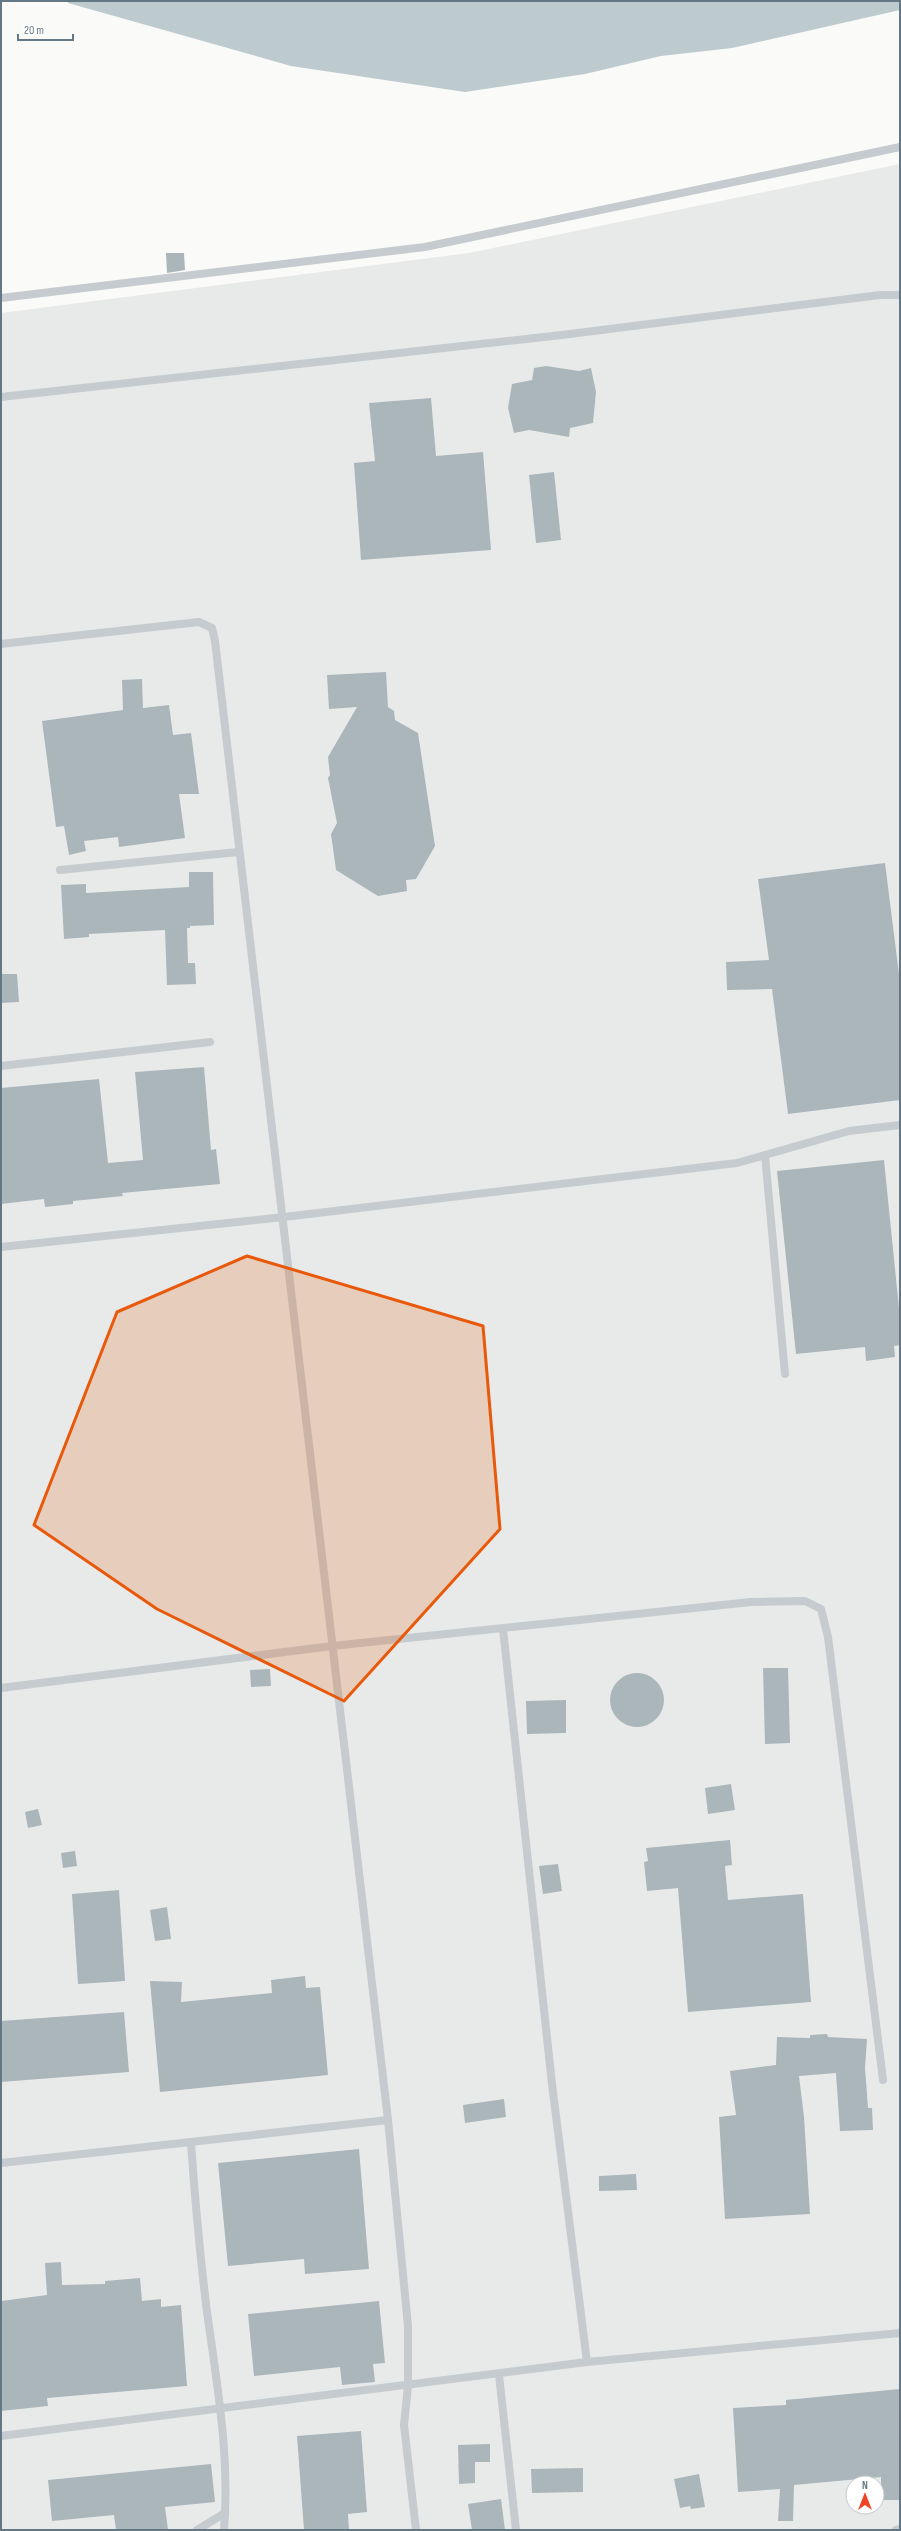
<svg xmlns="http://www.w3.org/2000/svg" width="901" height="2531" viewBox="0 0 901 2531" font-family="'Sofia Sans Condensed',sans-serif">
<style>
.built{fill:#e8eae9;fill-rule:evenodd}
.water{fill:#bdcbce}
.building{fill:#abb6bb}
.lines{fill:none;stroke-linecap:round;stroke-linejoin:round}
.service{stroke:#c5cbce;stroke-width:8}
.marked{fill:#e8590c;fill-opacity:0.2;stroke:#e8590c;stroke-width:3;stroke-linejoin:round}
</style>
<rect width="100%" height="100%" fill="#fafaf8"/>
<!-- built -->
<path class="built" d="M900,164V2530H1V313L469,253ZM853,2483H877V2507H853Z"/>
<!-- water -->
<path class="water" d="M68,1H900V10L732,48L661,56L585,74L465,92L291,66L68,3Z"/>
<!-- building -->
<path class="building" d="M166,253H184L185,270L167,273Z
M546,366L579,371L591,368L596,392L593,423L570,428L569,437L529,430L514,433L508,408L512,384L532,380L534,368Z
M431,398L436,456L483,452L491,550L361,560L354,463L375,461L369,403Z
M554,472L561,540L536,543L529,475Z
M386,672L388,707L394,711L395,720L418,733L435,846L416,879L406,880L407,891L378,896L336,870L331,834L337,823L328,778L330,775L328,757L357,707L329,709L327,675Z
M142,679L143,708L169,705L173,735L191,733L199,794H179L185,838L119,847L118,837L84,841L86,851L69,855L64,826L56,827L42,721L123,710L122,680Z
M885,863L900,982V1100L788,1114L772,989L727,990L726,962L769,960L758,879Z
M189,872H213L214,925L190,926V928H187L188,963H195L196,984L167,985L165,930L89,934V937L64,939L61,885L86,884V893L189,887Z
M1,974H17L19,1002L1,1003Z
M204,1067L211,1150L216,1149L220,1184L122,1193L123,1196L73,1201V1204L45,1207L44,1199L1,1204V1088L99,1079L108,1163L143,1160L135,1072Z
M884,1160L900,1318V1345L894,1346L895,1357L866,1361L865,1347L796,1354L777,1171Z
M763,1668H788L790,1743L765,1744Z
M270,1669L271,1686L251,1687L250,1670Z
M610 1700a27 27 0 1 1 54 0a27 27 0 1 1-54 0Z
M566,1700V1733L527,1734L526,1701Z
M731,1784L735,1810L708,1814L705,1788Z
M38,1809L42,1825L28,1828L25,1812Z
M730,1840L732,1865L725,1866L728,1900L803,1894L811,2002L688,2012L678,1888L647,1891L644,1862L648,1861L646,1848Z
M75,1851L77,1866L63,1868L61,1853Z
M558,1864L562,1891L543,1894L539,1866Z
M119,1890L125,1981L78,1984L72,1894Z
M167,1907L171,1939L155,1941L150,1910Z
M305,1976L306,1988L320,1987L328,2075L160,2092L150,1981L182,1982L181,2002L272,1993L271,1980Z
M124,2012L129,2072L1,2082V2021Z
M827,2034L828,2037L867,2039L865,2068L868,2108H872L873,2130L840,2131L836,2073L799,2076L804,2117L810,2214L725,2219L719,2117L736,2115L730,2071L776,2065L777,2037L810,2038V2035Z
M504,2099L506,2117L465,2123L463,2105Z
M359,2149L369,2269L305,2274L304,2259L228,2266L218,2163Z
M636,2174L637,2190L599,2191V2176Z
M61,2262L62,2285L105,2284V2281L140,2278L142,2301L161,2299V2307L181,2305L187,2386L47,2398L48,2406L1,2411V2301L47,2295L45,2263Z
M379,2301L385,2363L373,2364L375,2382L342,2385L340,2367L254,2376L248,2314Z
M900,2389V2500H881V2477L794,2485L793,2521H778L780,2489L738,2492L733,2408L786,2405V2400Z
M361,2431L367,2512L348,2514L349,2530H304L297,2436Z
M490,2444V2462H475V2483L459,2484L458,2445Z
M211,2464L215,2502L165,2507L168,2530H116L114,2515L52,2521L48,2480Z
M583,2468V2492L532,2493L531,2469Z
M699,2474L705,2507L691,2509L690,2506L680,2508L674,2479Z
M501,2499L505,2530H472L468,2504Z"/>
<g class="lines">
<!-- service -->
<path class="service" d="M1,298L425,247L900,147
M1,397L562,335L880,295H900
M1,644L199,622L212,628L215,641L388,2120L408,2326V2386L404,2425L416,2530
M60,870L238,852
M1,1066L210,1042
M765,1155L785,1374
M1,1247L284,1217L737,1163L849,1131L900,1125
M503,1629L552,2084L587,2362
M1,1688L332,1646L751,1602L805,1601L821,1609L828,1637L883,2080
M191,2143C195,2200 200,2256 207,2312C217,2384 230,2457 224,2530
M1,2163L388,2120
M499,2375L516,2530
M1,2436L587,2362L900,2333
M197,2530L225,2513
M896,2530L900,2529"/>
</g>
<!-- marked area -->
<path class="marked" d="M247,1256L483,1326L500,1529L344,1701L157,1609L34,1525L117,1312Z"/>
<!-- border -->
<rect width="901" height="2531" fill="none" stroke="#637884" stroke-width="4"/>
<!-- north arrow -->
<g transform="translate(865 2495)"><circle r="19" fill="#ffffff" stroke="#c1c9ce"/>
<path d="M0-3L7 15L0 10L-7 15Z" fill="#ee4524"/>
<text y="-6" font-size="11" font-weight="bold" text-anchor="middle" fill="#637884">N</text>
</g>
<!-- scale -->
<path d="M18 34v6h55v-6" fill="none" stroke="#637884" stroke-width="2"/>
<text x="24" y="34" font-size="12" fill="#637884" stroke="#ffffff" stroke-width="3" paint-order="stroke">20 m</text>
</svg>
